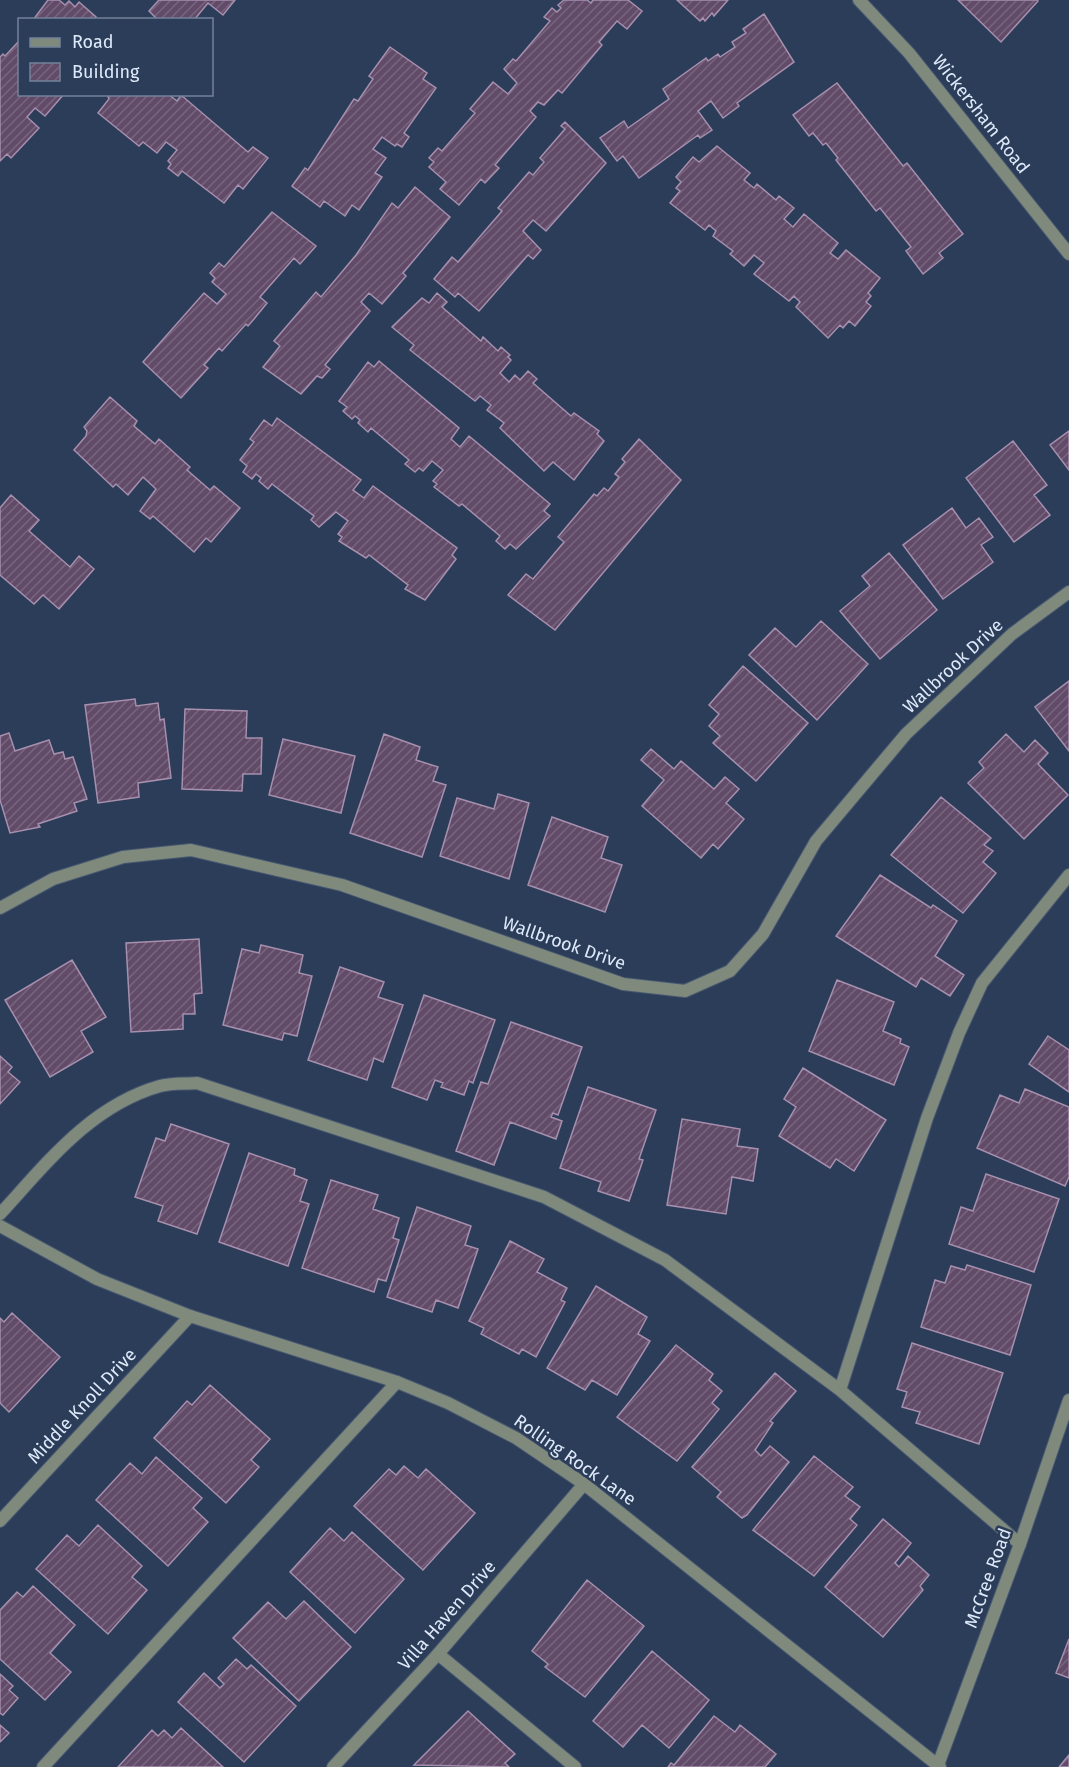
<svg xmlns="http://www.w3.org/2000/svg" width="1069" height="1767" viewBox="0 0 1069 1767" font-family="'Fira Sans',sans-serif">
<style>
.building{fill:url(#building-hatch);stroke:#a78fae;stroke-width:1.5}
.lines{fill:none;stroke-linecap:round;stroke-linejoin:round}
.service-casing{stroke:#485972;stroke-width:14}
.minor-casing{stroke:#485972;stroke-width:14}
.tertiary-casing{stroke:#485972;stroke-width:14}
.service{stroke:#808a7c;stroke-width:12}
.minor{stroke:#808a7c;stroke-width:12}
.tertiary{stroke:#808a7c;stroke-width:12}
.labels{text-anchor:middle;dominant-baseline:central;stroke-width:5;stroke-linejoin:round;paint-order:stroke}
.street-label{font-size:18px;fill:#dee9fa;stroke:#2b3d58}
</style>
<defs>
<pattern id="building-hatch" width="6" height="6" patternUnits="userSpaceOnUse" patternTransform="scale(1.5)"><rect width="6" height="6" fill="#614b68"/><path d="M-1 1l2-2M0 6l6-6M5 7l2-2" fill="none" stroke="#77657e"/></pattern>
</defs>
<rect width="100%" height="100%" fill="#2b3d58"/>
<!-- building -->
<path class="building" d="M48,0H59L65,5L69,1L75,7L79,2L96,17L94,20H33Z
M159,0H235L223,15L208,3L194,20H158L149,11Z
M564,0H587L591,3L593,0H628L642,11L627,29L617,21L599,42L602,45L562,93L558,90L544,105L538,102L530,111L536,117L495,165L499,168L485,183L481,179L459,205L440,189L446,182L429,167L434,162L429,158L438,148L442,151L475,113L470,109L493,82L508,94L517,83L504,69L513,59L516,61L550,21L544,17L552,8L557,12L561,8L558,5Z
M677,0H728L714,16L712,13L705,21L703,18L700,21Z
M958,0H1037L1038,1L1001,42Z
M764,14L794,62L737,103L739,106L723,118L711,101L698,111L712,130L700,138L698,135L639,178L623,156L617,161L600,138L624,121L628,128L669,99L663,89L706,58L708,61L718,54L720,57L735,47L732,42L746,33L743,29Z
M20,40V94H64L45,116L35,108L27,117L39,128L11,158L7,154L0,161V57L3,54L5,56Z
M390,47L427,73L423,79L436,88L404,133L409,137L402,147L397,144L395,146L382,137L373,149L386,158L375,173L382,177L359,210L352,205L345,216L324,201L320,207L292,186L305,168L308,170L354,99L358,101L373,79L369,76Z
M837,83L903,166L907,163L963,234L939,253L943,258L923,274L906,251L911,247L880,208L876,211L836,160L838,158L826,143L823,145L813,133L809,136L793,115Z
M107,94H168L177,101L181,95L248,152L253,147L268,158L243,189L238,185L224,203L182,171L178,176L168,168L171,164L168,161L177,150L166,142L157,153L143,142L139,146L98,113L109,99Z
M565,122L606,163L546,231L533,220L523,231L541,250L533,259L528,255L479,311L458,293L455,297L434,279L452,257L458,262L502,211L498,208L529,172L533,175L544,162L540,158L565,129L561,126Z
M717,146L750,173L744,180L754,188L757,184L776,200L779,196L794,208L784,219L793,227L804,214L838,243L830,253L838,259L846,250L880,278L868,293L871,296L866,302L871,306L855,326L849,321L843,328L840,325L828,338L796,307L800,302L794,296L789,301L754,274L764,263L754,255L744,266L730,254L733,251L713,236L716,231L709,225L705,230L670,203L680,191L676,188L681,182L676,177L693,157L699,162Z
M415,187L450,217L403,273L406,276L382,304L369,293L361,302L370,311L325,365L330,369L322,378L317,376L301,394L263,367L280,346L274,341L316,292L321,297L356,255L392,203L398,208Z
M272,212L316,246L300,264L294,258L260,297L267,303L254,319L248,326L246,324L222,351L219,348L204,365L208,368L181,398L143,362L204,293L217,304L226,294L212,282L215,278L210,273L219,263L224,267Z
M437,293L447,302L442,307L481,341L483,337L498,351L501,347L510,355L508,357L511,360L500,373L509,382L515,375L520,380L528,371L537,379L533,383L571,416L574,413L599,431L597,434L604,441L574,480L553,462L544,471L500,428L504,423L487,410L491,405L480,396L475,401L410,350L414,345L392,327L422,298L429,303Z
M379,361L459,428L451,439L460,447L469,436L550,504L544,511L550,516L516,549L510,544L505,549L496,541L500,536L462,504L459,506L434,487L437,484L433,481L443,470L432,461L423,471L419,468L415,472L405,464L409,460L371,428L368,432L358,423L360,420L355,416L352,419L343,411L347,407L339,401L368,362L374,367Z
M110,397L137,421L134,426L155,444L159,439L190,467L187,470L210,490L214,486L240,508L211,542L206,538L194,552L153,516L150,519L140,511L156,489L143,477L128,495L116,484L113,487L74,450L86,436L87,431L84,427Z
M277,418L361,480L353,490L364,498L373,486L457,548L452,555L456,559L425,600L405,589L408,585L369,555L366,558L339,541L342,537L338,534L348,521L336,512L319,527L311,520L314,516L272,484L268,489L259,481L261,478L256,474L252,479L243,472L247,466L240,460L254,442L250,439L264,420L272,426Z
M1069,431V470L1050,445Z
M639,439L681,480L555,630L508,595L526,574L533,579L564,542L558,537L594,494L597,496L604,488L608,491L619,477L615,474L625,462L622,459Z
M1013,441L1047,485L1034,495L1050,515L1014,542L966,478Z
M11,495L39,520L29,531L70,567L79,556L94,569L59,609L43,595L34,604L0,575V508Z
M952,508L966,528L979,518L993,537L981,545L993,562L943,599L903,545Z
M889,553L937,610L880,659L840,611L870,586L862,576Z
M821,621L868,664L817,720L749,655L775,628L796,647Z
M743,666L808,723L756,781L713,743L720,736L709,726L719,714L709,705Z
M1069,681V751L1035,707Z
M135,699L136,706L158,703L160,720L164,719L171,778L138,783L139,797L98,803L85,705Z
M185,709L247,711L246,738H262L261,774H243L242,791L182,789Z
M9,733L15,751L49,740L54,754L63,752L65,759L73,757L87,799L74,803L77,811L38,824L40,827L10,833L0,800V736Z
M384,734L420,747L416,760L438,767L433,781L446,785L422,857L350,833Z
M1006,734L1024,752L1035,740L1048,753L1038,764L1068,795L1024,839L968,783L984,768L979,762Z
M283,739L355,756L341,813L269,795Z
M651,749L674,769L681,761L714,789L725,777L739,789L726,803L744,819L718,849L713,844L701,858L642,806L664,780L641,760Z
M498,794L529,803L509,879L440,856L457,798L494,809Z
M941,797L991,838L984,845L993,851L983,862L996,873L963,913L891,855Z
M552,817L608,837L601,858L622,865L605,912L528,885Z
M880,875L931,908L933,905L957,921L935,956L964,975L950,996L921,978L916,987L836,936Z
M199,939L202,993L194,994L195,1014H183V1029L131,1032L126,943Z
M261,945L303,955L299,973L312,976L297,1036L284,1033L282,1040L223,1025L242,949L259,953Z
M72,960L106,1017L81,1031L93,1052L50,1077L5,1000Z
M340,967L384,982L378,997L403,1005L383,1062L374,1058L367,1080L308,1060Z
M837,980L894,1002L883,1031L901,1039L900,1043L909,1047L894,1085L809,1051Z
M424,995L495,1020L473,1083L469,1081L464,1095L441,1087L443,1083L435,1080L427,1100L392,1087Z
M511,1022L582,1047L558,1115L553,1113L551,1117L562,1121L556,1139L510,1122L494,1165L456,1151L481,1082L488,1084Z
M1048,1036L1069,1050V1092L1029,1064Z
M0,1056L12,1067L8,1072L20,1082L0,1104Z
M803,1068L886,1120L854,1171L836,1159L830,1168L779,1136L796,1107L784,1099Z
M588,1087L656,1110L639,1159L643,1160L629,1201L598,1191L601,1182L560,1168Z
M1025,1089L1069,1107V1177L1065,1186L977,1148L1000,1095L1019,1103Z
M682,1119L740,1129L737,1146L758,1149L753,1181L732,1177L726,1214L667,1205Z
M171,1124L229,1144L197,1234L158,1221L163,1206L135,1197L156,1138L165,1141Z
M249,1153L295,1169L294,1175L307,1180L300,1201L309,1204L288,1266L219,1242Z
M986,1174L1059,1199L1034,1272L949,1244L961,1207L973,1211Z
M331,1180L378,1195L373,1209L399,1218L393,1238L399,1240L386,1281L378,1279L374,1292L302,1268Z
M417,1207L471,1226L465,1245L478,1249L458,1308L436,1300L432,1312L387,1297Z
M510,1241L544,1259L537,1272L567,1288L561,1300L565,1302L536,1357L522,1349L519,1354L481,1334L484,1328L469,1321Z
M967,1265L1031,1285L1010,1355L921,1327L935,1280L945,1283L951,1266L965,1270Z
M596,1286L647,1317L638,1334L650,1341L617,1395L592,1380L585,1390L547,1368Z
M12,1313L60,1357L9,1412L0,1403V1318L4,1322Z
M912,1343L1003,1373L979,1444L916,1423L920,1412L902,1407L907,1392L897,1389Z
M676,1345L713,1374L709,1380L722,1391L712,1403L719,1409L677,1461L617,1417Z
M775,1373L796,1391L770,1421L773,1423L755,1450L761,1456L770,1446L789,1462L747,1515L742,1518L717,1497L721,1492L692,1467Z
M210,1385L270,1439L251,1460L259,1467L226,1503L154,1438L187,1401L192,1405Z
M814,1456L853,1487L845,1496L860,1507L850,1519L857,1525L814,1576L753,1530Z
M156,1457L202,1498L193,1508L208,1522L168,1566L96,1500L130,1463L142,1474Z
M404,1466L418,1478L426,1469L475,1513L423,1570L354,1506L389,1469L396,1475Z
M883,1519L911,1543L895,1563L899,1567L908,1556L929,1575L920,1586L923,1590L883,1637L825,1587Z
M98,1525L142,1566L132,1577L147,1590L108,1634L36,1569L67,1535L79,1546Z
M330,1528L344,1541L352,1532L404,1579L355,1633L290,1572Z
M587,1580L644,1626L585,1697L545,1667L548,1664L532,1651Z
M33,1586L75,1625L50,1653L71,1672L45,1700L0,1659V1610L17,1592L23,1597Z
M304,1601L351,1647L299,1701L233,1638L268,1602L286,1619Z
M1069,1639V1678L1056,1673Z
M652,1651L709,1700L669,1748L642,1725L623,1747L593,1721Z
M236,1659L247,1669L251,1665L296,1706L244,1762L178,1702L204,1673L220,1688L224,1684L218,1678Z
M0,1674L13,1686L9,1690L18,1698L3,1715L0,1713Z
M468,1711L515,1754L505,1763L509,1767L414,1765Z
M714,1716L735,1732L740,1725L776,1754L765,1767H668L671,1763L674,1765Z
M0,1725L9,1733L0,1742Z
M181,1728L223,1767H118L152,1730L158,1736L164,1730L172,1738Z
M1069,1755V1767H1059Z"/>
<g class="lines">
<!-- service casing -->
<g class="service-casing">
<path id="service" d="M0,1214C47,1163 90,1106 160,1086C171,1083 185,1084 197,1083L544,1197L665,1260L840,1390L1020,1544
M840,1390L927,1118L959,1033L982,983L1069,875
M438,1654L575,1767
M43,1767L397,1382"/>
</g>
<!-- minor casing -->
<g class="minor-casing">
<path id="minor" d="M0,908L53,879L123,857L191,850L342,885L623,984L685,991L730,971L763,934L816,841L906,734L1012,634L1069,592
M0,1521L190,1316
M333,1767L438,1654L584,1484"/>
</g>
<!-- tertiary casing -->
<g class="tertiary-casing">
<path id="tertiary" d="M859,0L909,53L1069,254
M0,1226L97,1279L190,1316L397,1382L448,1403L516,1438L584,1484L940,1767
M938,1765L1020,1544L1069,1400"/>
</g>
<!-- service -->
<use href="#service" class="service"/>
<!-- minor -->
<use href="#minor" class="minor"/>
<!-- tertiary -->
<use href="#tertiary" class="tertiary"/>
</g>
<g class="labels">
<!-- street labels -->
<g class="street-label">
<text transform="translate(981 114) rotate(52)">Wickersham Road</text>
<text transform="translate(953 666) rotate(-43)">Wallbrook Drive</text>
<text transform="translate(564 943) rotate(19)">Wallbrook Drive</text>
<text transform="translate(82 1406) rotate(-47)">Middle Knoll Drive</text>
<text transform="translate(575 1460) rotate(35)">Rolling Rock Lane</text>
<text transform="translate(988 1578) rotate(-70)">McCree Road</text>
<text transform="translate(447 1615) rotate(-49)">Villa Haven Drive</text>
</g>
</g>
<!-- legend -->
<rect x="18" y="18" width="195" height="78" fill="#2b3d58" stroke="#738299" stroke-width="1.5"/>
<rect x="30" y="38" width="30" height="9" fill="#808a7c" stroke="#738299" stroke-width="1.5"/>
<text x="72" y="48" font-size="18" fill="#dee9fa">Road</text>
<rect x="30" y="63" width="30" height="18" fill="url(#building-hatch)" stroke="#738299" stroke-width="1.5"/>
<text x="72" y="78" font-size="18" fill="#dee9fa">Building</text>
</svg>
